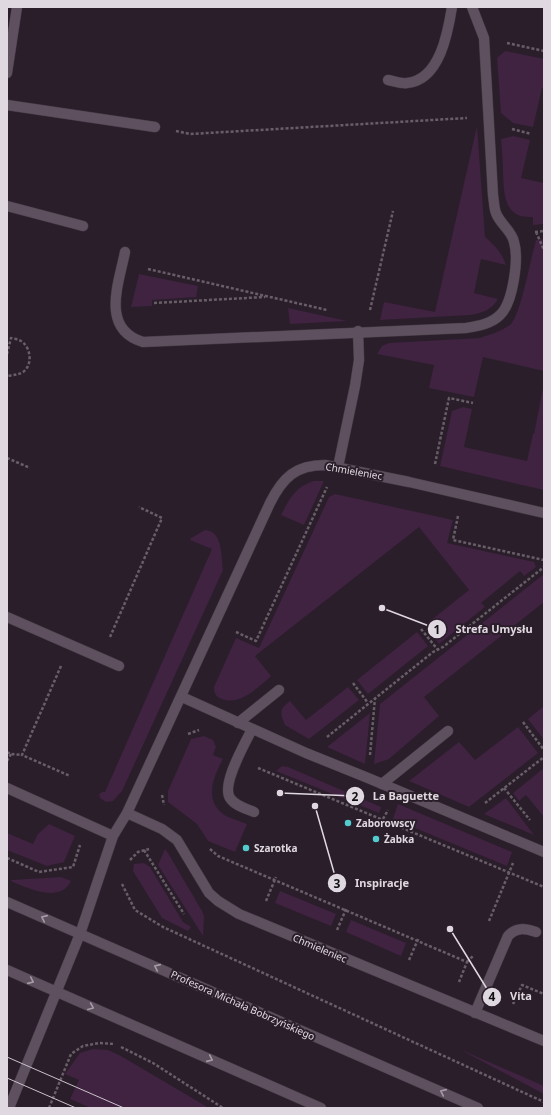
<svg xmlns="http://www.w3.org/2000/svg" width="551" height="1115" viewBox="0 0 551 1115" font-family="'Noto Sans',sans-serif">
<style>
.green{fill:#402241}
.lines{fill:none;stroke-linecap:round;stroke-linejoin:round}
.lane-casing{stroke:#433a43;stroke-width:11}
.street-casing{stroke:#433a43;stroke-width:11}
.secondary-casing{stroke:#433a43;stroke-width:11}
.path{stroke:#685e68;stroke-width:2.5;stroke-dasharray:3 2;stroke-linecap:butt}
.lane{stroke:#5e505e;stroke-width:10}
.street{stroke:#5e505e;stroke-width:10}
.secondary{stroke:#5e505e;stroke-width:10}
.tram{stroke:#cbc3cb;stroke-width:1}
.oneway{stroke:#a69ba6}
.poi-dot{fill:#52cdcf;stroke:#2a1e2a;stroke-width:1.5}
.labels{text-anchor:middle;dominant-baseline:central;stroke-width:4;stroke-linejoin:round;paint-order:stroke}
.street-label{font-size:10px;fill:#e0d8e0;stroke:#2a1e2a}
.poi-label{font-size:10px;font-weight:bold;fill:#e0d8e0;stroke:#2a1e2a;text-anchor:start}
.leader{fill:none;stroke:#e0d8e0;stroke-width:1.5}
.callout-dot{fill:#e0d8e0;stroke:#2a1e2a;stroke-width:1.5}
.mark-label{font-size:12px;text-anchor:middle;font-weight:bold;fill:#111}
.callout-label{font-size:11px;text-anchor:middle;font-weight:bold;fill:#e0d8e0;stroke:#2a1e2a;stroke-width:4;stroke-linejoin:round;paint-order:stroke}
</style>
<rect width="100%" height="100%" fill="#2a1e2a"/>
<!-- green -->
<path class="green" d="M505,51L544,59V88H542L533,127L513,123L501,113L497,58Z
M477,126L485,237C495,245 502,253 506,265L481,259L474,293L498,299C492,310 482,313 470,315L380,320L384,302L435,312Z
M513,136L530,140L521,178L544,183V224L533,225V217C504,219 504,195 503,173C503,162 502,151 501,139Z
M544,239V371L483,357L474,397L429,388L434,365L377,354L382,346L389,343L480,338C489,335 503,331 511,324C521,313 531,257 536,240Z
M139,274L198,286L196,297L152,300V306L131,307Z
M288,308L347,321L290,324Z
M544,383V490L440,466L452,411L463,407L472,409L464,447L527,461L533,434H534Z
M314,481H324L304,525L281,515C289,499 296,486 314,481Z
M335,494L453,520L447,543L534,562L536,567L524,576L520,571L481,603L485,607L439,644L425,625L469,590L419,527L255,656L271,676L269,678C257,688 240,706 222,699C216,697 214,693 214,687L236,638L259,648L329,497Z
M205,530C223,531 221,556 223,570L122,791L113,801L106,802L100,798L99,794L102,792H105L212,549L190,540L191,538Z
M544,574V602L424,697L439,716L389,759L374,764L380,704Z
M417,632L428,646L368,694L357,680Z
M348,687L359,700L309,739L285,725C280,713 279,709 290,701L306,720Z
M544,706V740L528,719Z
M370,713L365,764L327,747Z
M518,727L538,753L469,807L409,781L459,742L475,760Z
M204,736L213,740L216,747L213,755L223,759C213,777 203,802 226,816C232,819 240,821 247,824L235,852L208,841L197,824L168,802V791L191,739Z
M282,766L288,767L381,807L379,813L276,771Z
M544,768V817L526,795L519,801L513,793Z
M506,798L534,835L484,814Z
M398,804L512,852L507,866L393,819Z
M49,824L75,836L64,862L47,866L7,850V833L33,844L38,834Z
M165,849L168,853L202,911L204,917L203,936L158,865Z
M144,863L150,867L183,922L191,927L188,931L162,918L133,871L134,864Z
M61,877L71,881C60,904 27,888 11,881L12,880Z
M280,891L336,914L331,926L275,903Z
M351,920L406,943L401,956L346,932Z
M93,1049L108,1050L121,1056L209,1108H91L70,1099L79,1080L65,1074L80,1053Z
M459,1049L544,1086V1094Z"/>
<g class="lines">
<!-- lane casing -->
<g class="lane-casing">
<path id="lane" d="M388,80C394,81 401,84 407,83C440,80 448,32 452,7
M7,105L155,127
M7,206L83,226
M338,467L355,386L359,360L358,331
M7,617L119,666
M238,723L279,690
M252,729C245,744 221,784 230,798C235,806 247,809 254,812
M382,784L448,731
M475,1013L508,936C517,926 526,929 536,932"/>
</g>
<!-- street casing -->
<g class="street-casing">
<path id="street" d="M7,73L17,7
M125,252C119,283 100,329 143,342L466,328C478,326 491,324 500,315C513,303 519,259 514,242C512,231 500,224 496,213C494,208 494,201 493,195L484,38L472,7
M182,697L306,753L368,778L544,852
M7,788L113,836
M127,813L162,829L177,840L209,893L218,901L239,914L544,1041
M9,1108L80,934L113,836L127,813L270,503C283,477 296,465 325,465L409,482L544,513"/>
</g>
<!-- secondary casing -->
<g class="secondary-casing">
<path id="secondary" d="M7,902L478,1108
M7,970L321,1108"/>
</g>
<!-- path -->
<path class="path" d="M507,43L544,51
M512,129L531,134
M176,131L190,134L467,118
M535,232L544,231
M536,232L544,250
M148,269L327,310
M154,303L265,297
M370,310L393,211
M7,354L11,338C14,339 18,339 21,341C31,347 33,365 23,372C18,375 13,375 7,376
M7,458L30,468
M435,464L449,398L473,403
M458,516L453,540L544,560
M421,629L438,650
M236,632L256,641L327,487
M110,637L162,518L139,507
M61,666L22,755L70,776
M353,683L368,703
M523,722L544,750
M188,734L199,730
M327,737L433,652L443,647L544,567
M7,752L11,754L22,755
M370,755L375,698
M7,761L11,754
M258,768L544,887
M504,788L530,820
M162,795L164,805
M485,803L544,757
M383,819L388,810
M210,849L218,856L467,962L459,982
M144,850L184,914
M7,858L39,872L73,867L80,845
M130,860L138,852L149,849
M122,884L135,910L163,927L544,1102
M266,901L276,877
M489,921L513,863
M337,930L347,907
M409,960L419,937
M467,962L474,955
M513,1004L522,985L544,994
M121,1047L153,1063L223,1108
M49,1108L71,1054L83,1046L99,1043L115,1044"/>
<!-- lane -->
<use href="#lane" class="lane"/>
<!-- street -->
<use href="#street" class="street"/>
<!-- secondary -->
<use href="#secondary" class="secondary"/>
<!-- tram -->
<path class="tram" d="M7,1057L124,1108
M7,1078L76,1108"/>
</g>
<!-- one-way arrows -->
<defs><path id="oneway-chevron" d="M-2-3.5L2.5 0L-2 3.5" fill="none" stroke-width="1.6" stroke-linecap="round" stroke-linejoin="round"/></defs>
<g class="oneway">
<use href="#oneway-chevron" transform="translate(44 918) rotate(-156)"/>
<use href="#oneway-chevron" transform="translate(157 967) rotate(-156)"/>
<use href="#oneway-chevron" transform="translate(31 981) rotate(24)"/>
<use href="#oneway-chevron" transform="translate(91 1007) rotate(23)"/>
<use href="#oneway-chevron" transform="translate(210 1059) rotate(24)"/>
<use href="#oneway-chevron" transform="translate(443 1092) rotate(-156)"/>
</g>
<!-- markers -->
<g class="poi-dot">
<circle cx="348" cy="823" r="4"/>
<circle cx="376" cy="839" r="4"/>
<circle cx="246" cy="848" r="4"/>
</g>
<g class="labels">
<!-- street labels -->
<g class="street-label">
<text transform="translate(354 471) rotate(10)">Chmieleniec</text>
<text transform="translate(320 948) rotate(23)">Chmieleniec</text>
<text transform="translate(243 1005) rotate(24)">Profesora Michała Bobrzyńskiego</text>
</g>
<!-- poi labels -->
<g class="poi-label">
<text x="356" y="823">Zaborowscy</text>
<text x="384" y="839">Żabka</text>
<text x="254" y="848">Szarotka</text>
</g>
</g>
<!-- callouts -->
<path class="leader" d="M382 608L437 629M280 793L355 796M315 806L337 883M450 929L492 997"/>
<g class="callout-dot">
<circle cx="382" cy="608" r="4"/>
<circle cx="280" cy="793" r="4"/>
<circle cx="315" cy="806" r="4"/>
<circle cx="450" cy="929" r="4"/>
<circle cx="437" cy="629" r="10"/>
<circle cx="355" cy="796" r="10"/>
<circle cx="337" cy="883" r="10"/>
<circle cx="492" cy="997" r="10"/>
</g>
<g class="mark-label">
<text x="437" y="634">1</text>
<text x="355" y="801">2</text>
<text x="337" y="888">3</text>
<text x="492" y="1001">4</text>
</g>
<g class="callout-label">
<text x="494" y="633">Strefa Umysłu</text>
<text x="406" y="800">La Baguette</text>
<text x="382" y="887">Inspiracje</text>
<text x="521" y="1000">Vita</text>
</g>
<!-- border -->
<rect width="551" height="1115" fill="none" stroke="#e0d8e0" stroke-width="16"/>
</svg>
